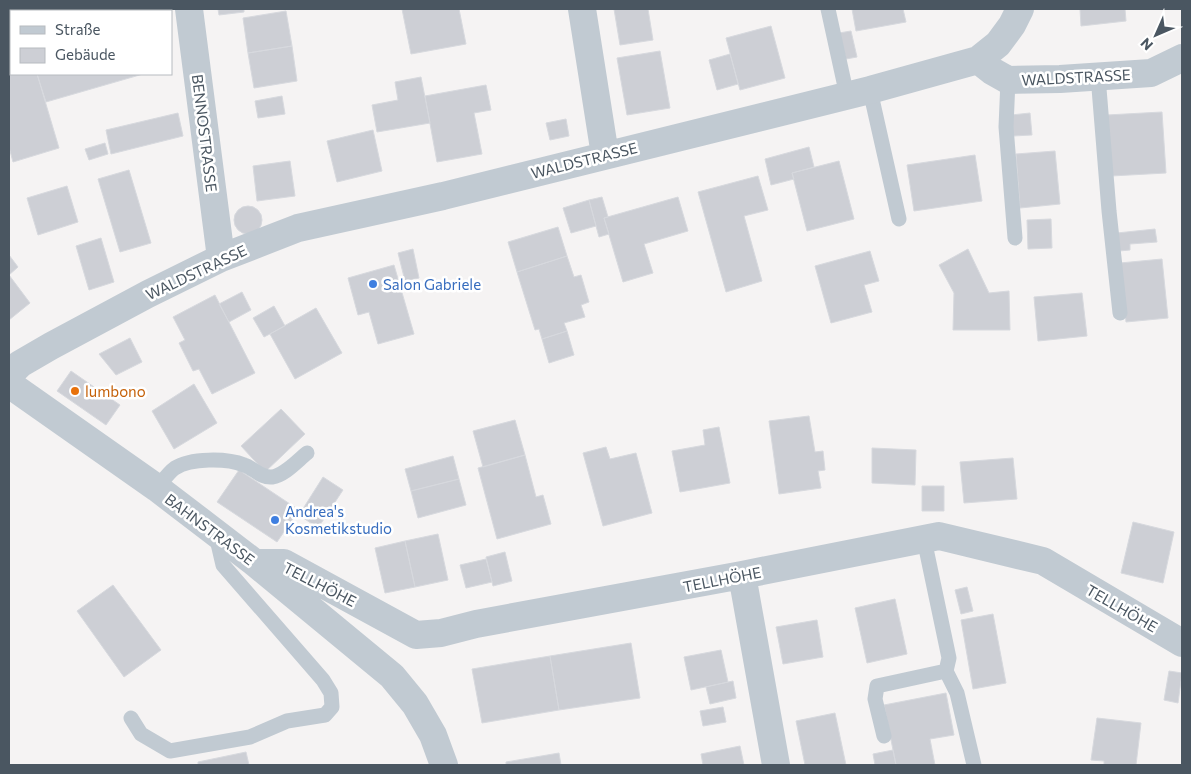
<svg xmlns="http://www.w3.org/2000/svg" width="1191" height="774" viewBox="0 0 1191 774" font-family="Commissioner,sans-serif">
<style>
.building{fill:#cdcfd5;stroke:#d7d9de}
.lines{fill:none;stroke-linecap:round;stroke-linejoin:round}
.service{stroke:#c1cad2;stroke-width:15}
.minor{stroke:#c1cad2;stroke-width:28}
.shop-dot{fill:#3f7fe0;stroke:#fff;stroke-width:2}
.food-dot{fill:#e8710a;stroke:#fff;stroke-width:2}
.labels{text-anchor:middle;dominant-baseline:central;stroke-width:5;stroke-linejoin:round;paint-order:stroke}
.street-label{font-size:15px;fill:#4a5661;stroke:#fff}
.shop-label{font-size:15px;fill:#366cbe;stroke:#fff;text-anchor:start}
.food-label{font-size:15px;fill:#c56008;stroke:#fff;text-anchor:start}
</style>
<rect width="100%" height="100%" fill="#f5f3f3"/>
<!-- building -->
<path class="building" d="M218,9H244V12L219,15Z
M402,9H459L466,44L411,54Z
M614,9H648L653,40L620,45Z
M852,9H903L906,22L856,31Z
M1080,9H1125L1126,21L1081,26Z
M286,11L292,46L248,53L243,18Z
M771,26L785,78L740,90L726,38Z
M851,31L857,57L846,59L839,33Z
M292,46L297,81L254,88L248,53Z
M660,51L670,108L627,115L617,58Z
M730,54L738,84L717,90L709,60Z
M11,67V74H37L59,148L13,162L9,147V68Z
M37,74H143L46,102Z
M421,77L430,123L377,132L372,105L398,100L395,82Z
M486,85L491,110L474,113L482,154L437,162L425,96Z
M282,96L285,114L258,118L255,101Z
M1162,112L1166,173L1111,176L1107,115Z
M178,113L183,136L111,154L106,130Z
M1030,113L1032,135L1013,136L1011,115Z
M566,119L569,136L550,140L546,123Z
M373,130L382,171L337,182L327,141Z
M105,143L108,154L89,160L85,149Z
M809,147L814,167L792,173L794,179L771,185L765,159Z
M1055,151L1060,204L1020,208L1016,154Z
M975,155L982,201L914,211L907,165Z
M290,161L295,196L257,201L253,166Z
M839,161L854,219L807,231L792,173Z
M129,170L151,243L120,252L98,179Z
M758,176L768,210L744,216L762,281L726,292L698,192Z
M67,186L78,222L38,235L27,198Z
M602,197L608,217L604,218L609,234L599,237L589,200Z
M678,197L688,231L644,244L653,273L623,282L604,218Z
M589,200L596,226L571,233L563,208Z
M234 220a14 14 0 1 1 28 0a14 14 0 1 1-28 0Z
M1051,219L1052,248L1028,249L1027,220Z
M558,227L567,256L517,272L508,242Z
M1155,229L1157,242L1130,244V250L1119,251L1117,233Z
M101,238L114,282L89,290L76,246Z
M413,249L419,278L405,281L398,253Z
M968,249L989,293L1009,291L1010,330H953L954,293L939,265Z
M870,251L879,281L864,285L872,312L831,323L815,266Z
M9,255L18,267L9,275Z
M567,256L574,277L581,275L589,302L581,305L585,317L564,323L567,331L542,339L539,329L535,330L517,272Z
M1162,259L1168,318L1126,322L1120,263Z
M394,265L414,334L378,344L369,312L358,315L348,278Z
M9,275L30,303L9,320Z
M242,292L251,310L229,322L219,304Z
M1082,293L1087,336L1038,341L1034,297Z
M215,295L255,373L212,394L199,369L193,371L179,343L185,340L173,317Z
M274,306L285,326L264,337L253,318Z
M316,308L342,353L295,379L270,334Z
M567,331L574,355L549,363L542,339Z
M130,338L142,362L116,375L99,354Z
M71,371L120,405L106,425L57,391Z
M194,384L217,423L174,449L152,411Z
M281,409L305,434L265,472L241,446Z
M809,416L815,452L823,451L825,470L818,471L821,488L779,494L769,421Z
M515,420L525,455L483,467L473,431Z
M719,427L730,483L680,492L672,451L705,445L703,430Z
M606,447L610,459L636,453L652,513L603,526L583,453Z
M872,448L916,450L915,485L872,483Z
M525,455L536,497L543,495L551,524L497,539L478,468Z
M453,456L459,479L411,491L405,469Z
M1013,458L1017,499L964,503L960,462Z
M239,470L299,510L277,542L217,502Z
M323,477L343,490L318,528L299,515Z
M459,479L466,505L418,518L411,491Z
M922,486H944V511H922Z
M1133,522L1174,532L1163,583L1121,573Z
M438,534L448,580L415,587L405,541Z
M405,541L415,587L385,593L375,548Z
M505,552L512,581L493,586L486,557Z
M486,559L492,582L466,588L460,565Z
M113,585L161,650L124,677L77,611Z
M967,587L973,611L961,614L955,590Z
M895,599L907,654L867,663L855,608Z
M993,614L1006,683L973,689L961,620Z
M817,620L823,657L783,664L776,627Z
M631,643L640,698L559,710L550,656Z
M721,650L728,682L691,690L684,657Z
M550,656L559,710L482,723L472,669Z
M1169,671L1182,673L1178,703L1164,700Z
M733,681L736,698L710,704L706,687Z
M946,693L954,735L930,739L935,765H896L884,705Z
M723,707L726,722L703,726L700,711Z
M835,713L846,765H805L796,721Z
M1097,718L1141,723L1136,765H1104V761L1091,760Z
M740,746L744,765H703L701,754Z
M893,750L896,765H875L873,754Z
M246,752L249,765H198V762Z
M559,753L561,765H506V762Z"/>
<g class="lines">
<!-- service -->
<path class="service" d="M828,9L847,96
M1098,76L1109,211L1120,313
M1008,80L1006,127L1015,238
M870,90L899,219
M157,488C163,481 168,473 175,468C190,458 227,458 244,465C254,468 260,478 272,477C285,475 297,461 307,453
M946,671L957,693L974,765
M131,718L141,734L170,751L250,737L287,721L325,715L332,707L331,693L323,680L223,565L216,535
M884,736L875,699L877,686L946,671L949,658L924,539"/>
<!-- minor -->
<path class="minor" d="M189,9L221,258
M582,9L605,155
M978,60L992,71L1008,80L1060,79L1151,73L1182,58
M9,375L20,364L51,346L148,294L221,258L298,228L443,196L870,90L978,60L998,44L1012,25L1020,9
M9,384L157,488L255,563L392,676L415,704L433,735L444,765
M255,563H284L416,635L441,633L476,624L742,575L939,536L1043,561L1182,643
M742,575L776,765"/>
</g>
<!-- markers -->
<g class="shop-dot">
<circle cx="373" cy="284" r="5"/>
<circle cx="275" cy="520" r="5"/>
</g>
<circle class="food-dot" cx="75" cy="391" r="5"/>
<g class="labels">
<!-- street labels -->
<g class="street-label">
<text transform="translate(1076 77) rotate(-3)">WALDSTRASSE</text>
<text transform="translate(205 133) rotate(83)">BENNOSTRASSE</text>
<text transform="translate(584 160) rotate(-14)">WALDSTRASSE</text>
<text transform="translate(196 272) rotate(-25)">WALDSTRASSE</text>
<text transform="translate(210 529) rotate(37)">BAHNSTRASSE</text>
<text transform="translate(722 579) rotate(-11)">TELLHÖHE</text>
<text transform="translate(320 584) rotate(27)">TELLHÖHE</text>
<text transform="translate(1122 608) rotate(30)">TELLHÖHE</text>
</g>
<!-- shop labels -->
<g class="shop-label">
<text x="383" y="284">Salon Gabriele</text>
<text x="285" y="511">Andrea's<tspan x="285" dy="17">Kosmetikstudio</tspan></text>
</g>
<!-- food labels -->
<g class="food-label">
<text x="85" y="391">lumbono</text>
</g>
</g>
<!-- border -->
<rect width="1191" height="774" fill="none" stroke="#4a5661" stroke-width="20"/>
<!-- legend -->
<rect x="10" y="10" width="162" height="65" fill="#ffffff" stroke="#b7bbc0"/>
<rect x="20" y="26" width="25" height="8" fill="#c1cad2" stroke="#b7bbc0"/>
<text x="55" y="35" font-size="15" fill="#4a5661">Straße</text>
<rect x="20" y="48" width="25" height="15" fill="#cdcfd5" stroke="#b7bbc0"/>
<text x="55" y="60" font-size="15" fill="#4a5661">Gebäude</text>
<!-- north arrow -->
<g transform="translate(1156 35) rotate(225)" stroke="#ffffff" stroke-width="4" paint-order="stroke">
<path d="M0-4L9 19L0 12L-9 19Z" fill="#4a5661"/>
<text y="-8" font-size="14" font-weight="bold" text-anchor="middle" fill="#4a5661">N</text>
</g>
</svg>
